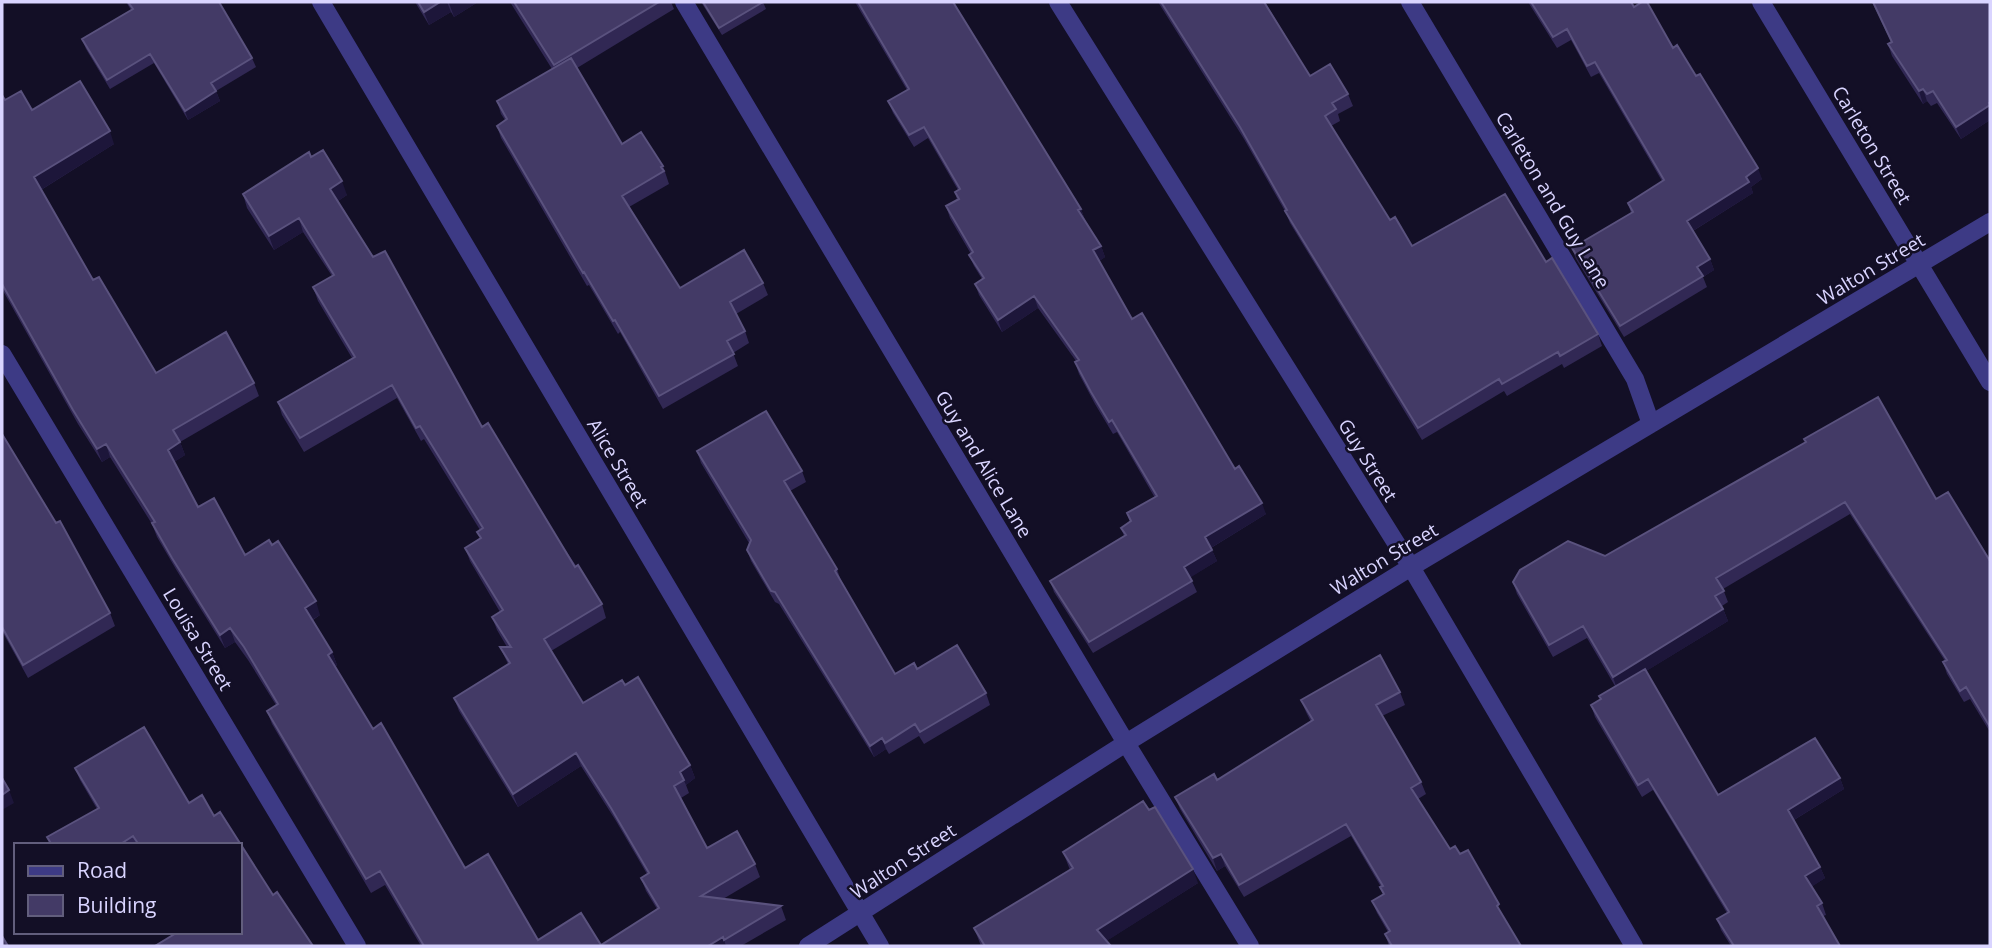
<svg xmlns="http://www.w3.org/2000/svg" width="1992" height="948" viewBox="0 0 1992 948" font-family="'Open Sans',sans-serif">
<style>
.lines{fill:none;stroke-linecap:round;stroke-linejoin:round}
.minor{stroke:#3d3a85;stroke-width:18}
.wall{fill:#312854}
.shaded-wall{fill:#1d163a}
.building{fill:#433a66;stroke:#5a527e;stroke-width:2}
.labels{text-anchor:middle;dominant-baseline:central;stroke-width:5;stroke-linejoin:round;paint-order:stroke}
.street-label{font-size:19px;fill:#d9d4ff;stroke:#130f26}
</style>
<rect width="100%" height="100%" fill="#130f26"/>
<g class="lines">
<!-- minor -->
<path class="minor" d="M321,2L880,946
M684,2L1126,743L1250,946
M1058,2L1411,567L1634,946
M1410,2L1635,379L1651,424
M1761,2L1990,382
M2,354L357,946
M808,946L1126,743L1411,567L1990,222"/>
</g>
<!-- wall -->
<path class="wall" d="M126,2H219L252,58L256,67L216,91L220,101L188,120L154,63L110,89L86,49L82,39L131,10Z
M415,2H478L454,17L451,12L429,25Z
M510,2H671L674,9L577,68L622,144L663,166L669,184L629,207L680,288L763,283L768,295L736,314L745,331L749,343L733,353L738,366L663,409L620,332L618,334L589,285L587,286L501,138L497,126L505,120L501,114L497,101L552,69Z
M701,2H763L766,9L722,35Z
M855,2H953L1081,209L1085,220L1101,246L1105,257L1099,261L1132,319L1266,514L1211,548L1217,561L1190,577L1197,592L1093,653L1054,592L1050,581L1124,536L1121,528L1130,522L1127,513L1155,498L1117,432L1113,434L1095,404L1079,374L1075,362L1076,361L1038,308L1002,332L979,295L975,284L982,279L974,266L969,255L971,254L950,218L946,206L957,200L955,192L958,190L928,138L914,147L893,113L888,101L907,90Z
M1158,2H1266H1265L1310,76L1348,94L1353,106L1338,114L1340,121L1331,126L1390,220L1412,246L1546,262L1598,334L1602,346L1564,368L1562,364L1507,396L1504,391L1422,440L1290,223L1286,213L1244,139Z
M1528,2H1631L1634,7L1673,48L1762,179L1751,187L1753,193L1693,231L1710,259L1714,270L1703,277L1707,287L1624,337L1576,259L1572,248L1631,213L1628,203L1662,181L1599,73L1591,77L1571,40L1557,48Z
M1872,2H1990V120L1961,139L1937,103L1931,106L1927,101L1923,104L1892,56L1888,44L1891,42Z
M2,95L5,100L32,110L114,144L41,190L93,280L156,373L254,383L259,396L180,442L185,455L174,462L198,507L245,555L320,615L313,620L332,652L337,665L335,667L373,729L465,868L538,940L601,945L657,909L646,891L641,878L647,874L616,821L581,766L518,807L459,711L454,698L508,664L500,647H507L497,630L492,617L500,612L470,561L465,548L480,538L477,532L480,530L424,439L421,441L397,398L304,452L282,415L278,402L352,358L318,301L313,287L332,276L303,232L274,250L247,208L243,194L311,157L347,195L338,201L482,427L602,604L606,618L551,651L583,703L625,685L690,765L695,778L686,785L689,793L681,798L707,848L755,864L760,877L723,899L781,906L786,920L741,946H421L385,885L371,893L272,724L267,711L276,705L248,660L235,642L225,648L177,571L157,537L152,524L110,457L102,462L78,424L2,289Z
M2,434L110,613L115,626L28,678L2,631Z
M1805,442L1936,499L1990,561V732L1970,699L1964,702L1947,674L1943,662L1945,661L1850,514L1723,589L1728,602L1722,606L1728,621L1646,671L1718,795L1840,778L1844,789L1794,820L1820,867L1825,878L1812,886L1822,903L1826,915L1823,916L1840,946H1731L1721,930L1717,919L1727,913L1653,790L1642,797L1595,717L1591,705L1600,699L1599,696L1615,686L1587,638L1553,657L1517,594L1513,582L1605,556Z
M697,451L802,471L806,482L790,491L837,569L841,581L895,674L917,669L986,693L990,705L924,744L919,736L889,754L886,749L874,757L779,604L775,602L751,561L747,550L749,543L701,463Z
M1400,692L1405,705L1382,716L1421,782L1426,794L1418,799L1450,849L1460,854L1503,916L1521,946H1389L1385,934L1388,932L1377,913L1372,901L1383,895L1381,887L1351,836L1244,897L1225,866L1217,871L1180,809L1175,797L1217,780L1311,722L1306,712L1301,700Z
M144,727L189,803L202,795L214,816L220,812L273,895L277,892L313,946H155L178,932H240V845H50L47,837L97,809L80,780L75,768Z
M1063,852L1198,883L1106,941L1111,946H981L974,928L1070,870Z"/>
<!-- shaded-wall -->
<path class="shaded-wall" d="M440,2H447L451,12L429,25L424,12Z
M451,2H478L454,17L449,3Z
M1923,89L1927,101L1923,104L1919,91Z
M216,91L220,101L188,120L185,111Z
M1990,105V120L1961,139L1956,127Z
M110,131L114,144L39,191L34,177Z
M1758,168L1762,179L1751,187L1753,193L1691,232L1687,221Z
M342,181L347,195L335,203L330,189Z
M1081,209L1085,220L1082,222L1078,210Z
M299,218L303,232L274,250L269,236Z
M1101,246L1105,257L1098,262L1093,250Z
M1710,259L1714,270L1703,277L1697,267Z
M1034,296L1038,308L1002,332L998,320Z
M180,442L185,455L173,463L168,450Z
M106,444L110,457L102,462L97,449Z
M1262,503L1266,514L1209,549L1205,537Z
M1212,550L1217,561L1188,579L1184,567Z
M316,601L320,615L310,621L305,608Z
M1723,609L1728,621L1617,689L1613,677Z
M230,628L235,642L225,648L220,635Z
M332,652L337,665L333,668L328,655Z
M882,738L886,749L874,757L870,746Z
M576,753L581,766L518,807L513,794Z
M690,765L695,778L686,785L680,772Z
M1840,778L1844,789L1792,821L1788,810Z
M9,790L14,803L2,810V795Z
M1221,854L1225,866L1217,871L1213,858Z
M1820,867L1825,878L1810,888L1805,876Z
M1193,869L1198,883L1102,944L1097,930Z
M723,937L726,946H708Z"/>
<!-- building -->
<path class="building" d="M128,2H219L252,58L211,83L216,91L185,111L150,54L107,80L82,39L133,9Z
M418,2H440L424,12Z
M514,2H659L554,65Z
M703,2H763L719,28Z
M858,2H953L1081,209L1078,210L1101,246L1093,250L1132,319L1142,313L1235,469L1239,466L1262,503L1205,537L1212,550L1184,567L1192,581L1089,642L1050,581L1126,535L1121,528L1131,521L1127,513L1157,496L1112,420L1109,422L1091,392L1075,362L1079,360L1034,296L998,320L975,284L984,278L969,255L973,252L946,206L959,199L955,192L960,189L924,127L909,135L888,101L909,89Z
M1161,2H1264L1310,76L1330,64L1348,94L1332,103L1336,109L1325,116L1390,220L1395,217L1412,246L1505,194L1546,262L1552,258L1598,334L1560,356L1558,352L1502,384L1499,379L1418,428L1285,211L1287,210L1240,127Z
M1531,2H1631L1634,7L1642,2H1647L1673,48L1677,45L1696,76L1700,74L1758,168L1746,177L1749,182L1687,221L1710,259L1697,267L1703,276L1620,326L1572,248L1633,212L1628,203L1664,180L1595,62L1587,66L1567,29L1553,37Z
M1873,2H1990V102L1989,103L1990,105L1956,127L1933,91L1927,94L1923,89L1919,91L1888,44L1892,42Z
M571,58L622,144L641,132L663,166L661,167L664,171L622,196L680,288L744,250L763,283L730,302L745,331L727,341L734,354L659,396L615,320L613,321L584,272L583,273L497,126L507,119L497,101Z
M80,81L110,131L34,177L93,280L99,277L156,373L226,332L254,383L173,430L180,442L168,450L198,507L214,498L245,555L269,540L272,545L278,541L316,601L305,608L332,652L328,655L373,729L381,723L465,868L488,854L538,940L581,913L601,945L659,908L641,878L649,873L611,808L576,753L513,794L454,698L510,663L500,647H511L492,617L503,610L465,548L481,538L477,532L483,528L420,426L416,428L392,385L300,438L278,402L355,357L313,287L334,275L299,218L269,236L243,194L309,152L311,157L323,150L342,181L330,189L373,257L385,251L482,427L488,423L575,567L578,565L602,604L544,639L583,703L622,680L625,685L638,677L690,765L680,772L684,780L674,786L707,848L737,831L755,864L701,896L781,906L724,940L723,937L708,946H424L380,871L366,879L267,711L278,704L244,647L230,628L220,635L172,558L152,523L155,522L106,444L97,449L73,410L2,284V95L5,100L21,91L32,110Z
M1878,397L1936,499L1948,492L1990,561V727L1966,687L1960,691L1943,662L1947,660L1845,502L1716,578L1724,591L1715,596L1723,609L1613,677L1583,626L1549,645L1513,582L1520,570L1568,541L1605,556L1806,442L1804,439Z
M766,411L802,471L784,481L837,569L835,571L895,674L914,663L917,669L957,645L986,693L920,732L915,724L885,743L882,738L870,746L775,592L771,591L747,550L751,540L697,451Z
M2,434L56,523L60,521L110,613L23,665L2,627Z
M1380,655L1400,692L1376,705L1421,782L1411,788L1450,849L1455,846L1460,854L1468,850L1499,904L1497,906L1521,946H1392L1385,934L1390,931L1372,901L1384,894L1380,887L1383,886L1346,824L1239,885L1221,854L1213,858L1175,797L1214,774L1217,780L1313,720L1301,700Z
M1645,669L1718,795L1815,738L1840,778L1788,810L1820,867L1805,876L1822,903L1817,906L1840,946H1734L1717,919L1729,912L1648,779L1638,785L1591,705L1601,699L1599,696Z
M144,727L189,803L202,795L214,816L220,812L273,895L277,892L313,946H155L178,932H240V845H139L133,836L119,845H52L47,837L99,808L75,768Z
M2,778L9,790L2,795Z
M1143,801L1149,810L1155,807L1193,869L1097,930L1111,946H985L974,928L1073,868L1063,852Z
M2,936L8,946H2Z"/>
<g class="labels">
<!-- street labels -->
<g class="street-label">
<text transform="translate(1872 145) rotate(59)">Carleton Street</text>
<text transform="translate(1553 200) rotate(59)">Carleton and Guy Lane</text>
<text transform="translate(1871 269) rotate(-31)">Walton Street</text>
<text transform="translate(1368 460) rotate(58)">Guy Street</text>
<text transform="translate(618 463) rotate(59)">Alice Street</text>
<text transform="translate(984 464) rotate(59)">Guy and Alice Lane</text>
<text transform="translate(1384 559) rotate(-31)">Walton Street</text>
<text transform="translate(198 639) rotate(59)">Louisa Street</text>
<text transform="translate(903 861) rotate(-33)">Walton Street</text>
</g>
</g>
<!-- border -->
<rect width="1992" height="948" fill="none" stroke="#d9d4ff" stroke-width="7"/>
<!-- legend -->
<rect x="14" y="843" width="228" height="91" fill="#130f26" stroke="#625e7d" stroke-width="2"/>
<rect x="28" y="866" width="35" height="10" fill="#3d3a85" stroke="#625e7d" stroke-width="2"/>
<text x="77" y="878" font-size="21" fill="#d9d4ff">Road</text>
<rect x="28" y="895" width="35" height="21" fill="#433a66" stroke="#625e7d" stroke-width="2"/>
<text x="77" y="913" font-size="21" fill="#d9d4ff">Building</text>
</svg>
